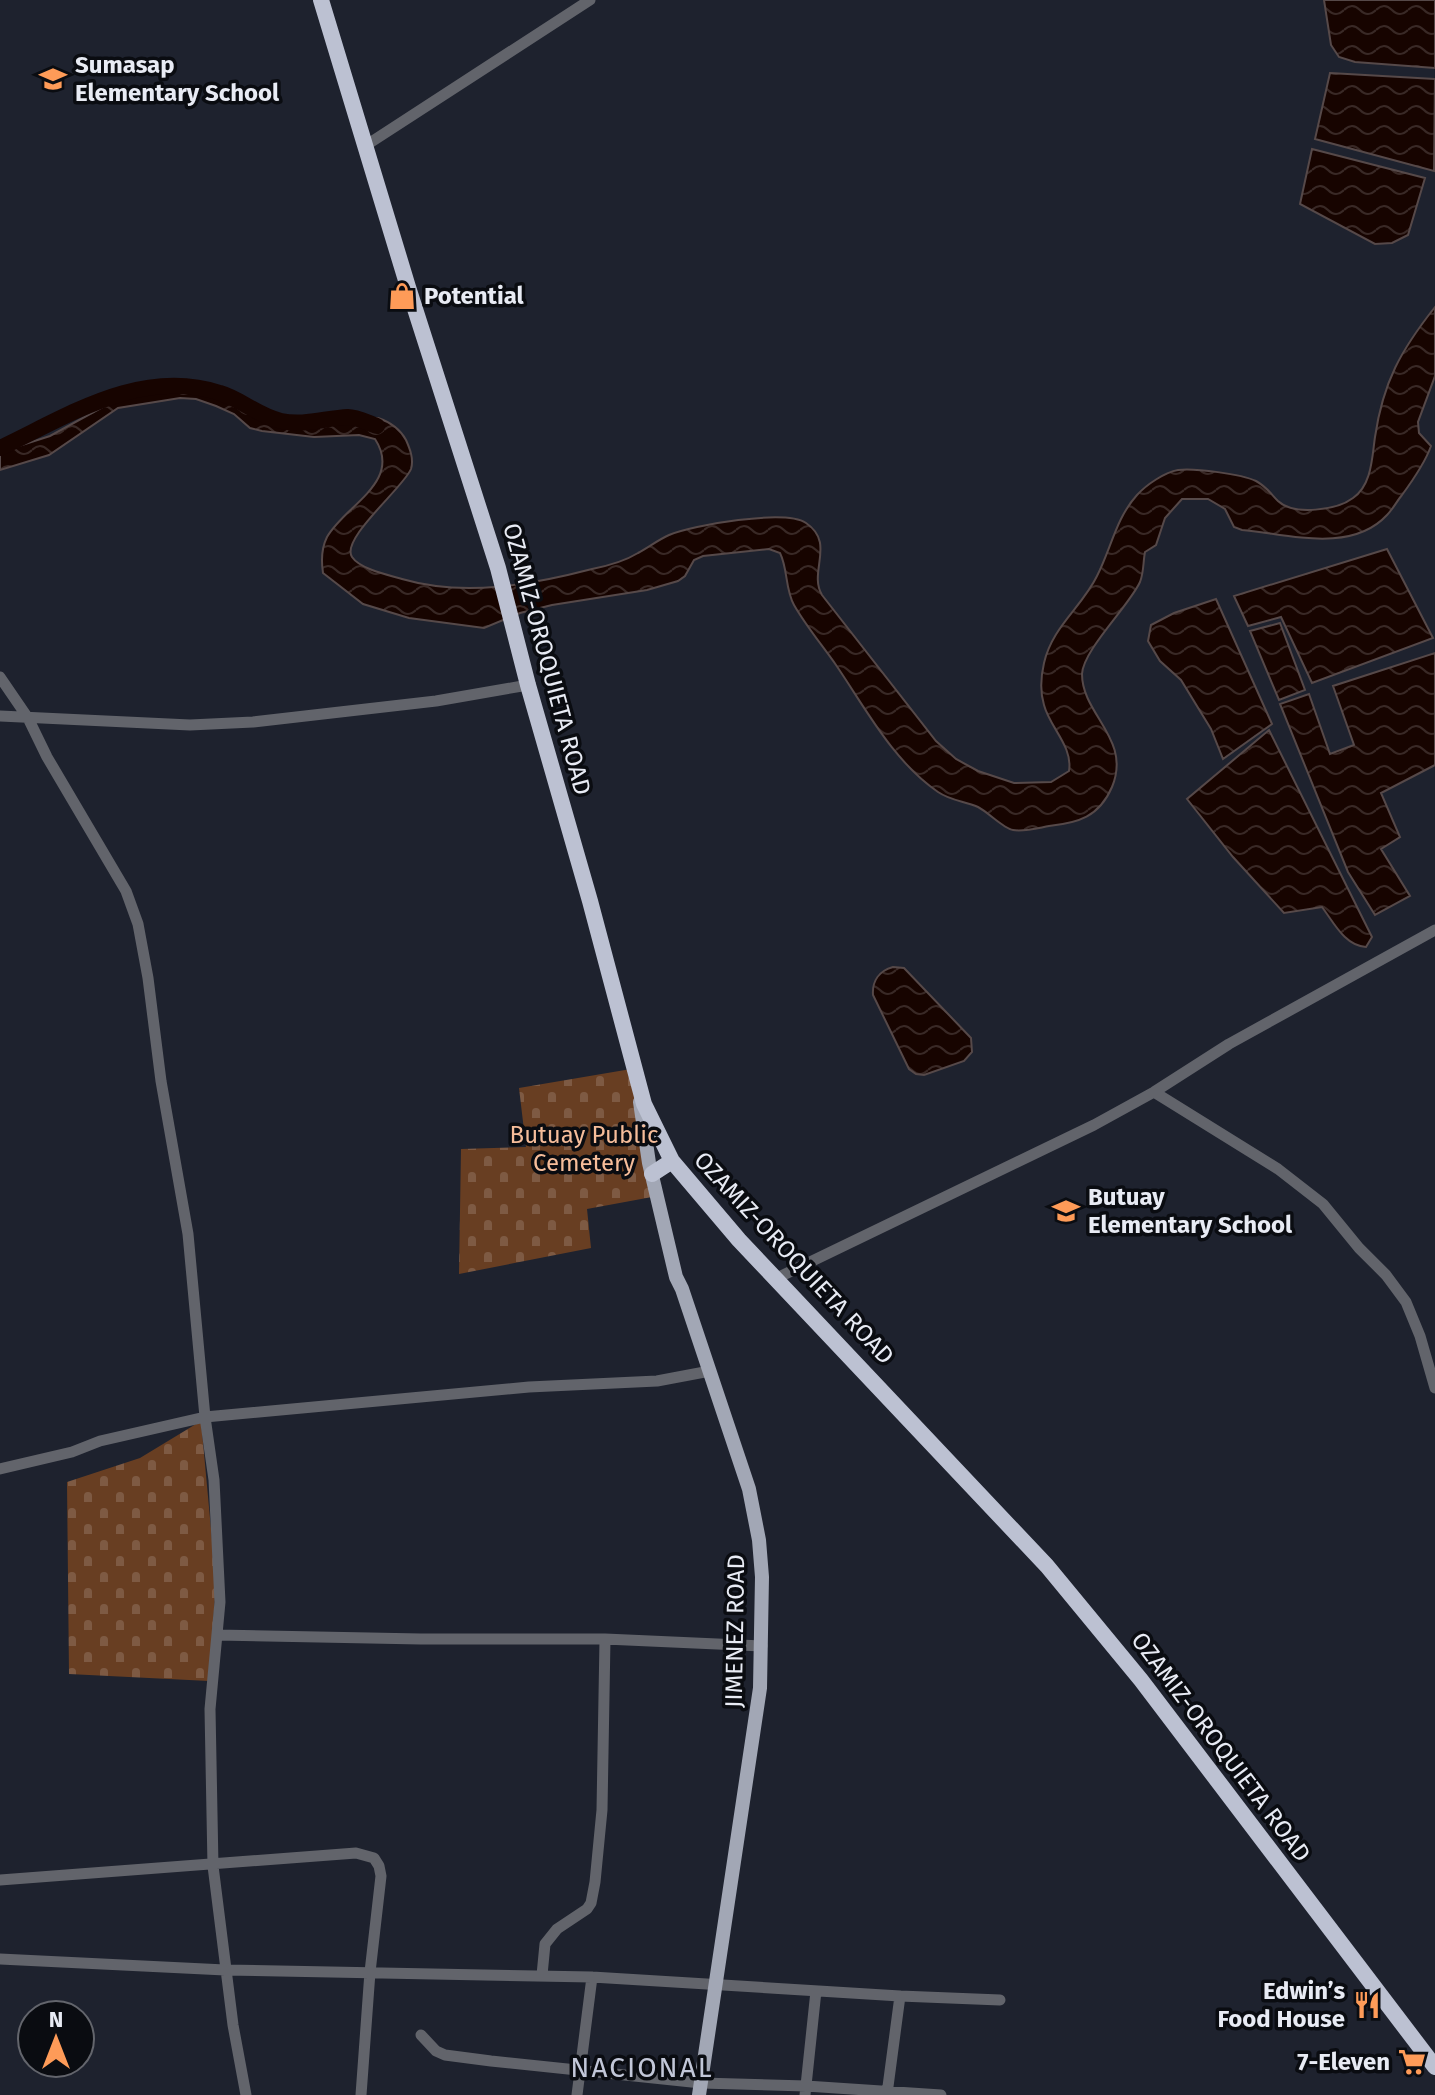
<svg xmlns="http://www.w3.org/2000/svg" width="1435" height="2095" viewBox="0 0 1435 2095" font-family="'Fira Sans',sans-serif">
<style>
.cemetery{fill:url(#cemetery-stones)}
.water{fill:url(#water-waves);stroke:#564949;stroke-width:2}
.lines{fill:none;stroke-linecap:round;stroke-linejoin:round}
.river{stroke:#170400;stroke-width:16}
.minor{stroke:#62646b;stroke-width:11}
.major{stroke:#a2a7b5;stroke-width:14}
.highway{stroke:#bcc1d2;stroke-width:16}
.labels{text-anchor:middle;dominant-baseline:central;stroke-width:7;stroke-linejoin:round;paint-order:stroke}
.poi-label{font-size:24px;font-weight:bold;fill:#e8ebf4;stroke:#0a0c11;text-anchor:start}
.street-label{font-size:24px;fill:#e8ebf4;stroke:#0a0c11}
.park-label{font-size:24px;fill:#f6bd9a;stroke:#0a0c11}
.quarter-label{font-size:28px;letter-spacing:2px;fill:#c2c7d8;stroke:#0a0c11}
</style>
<defs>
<pattern id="cemetery-stones" width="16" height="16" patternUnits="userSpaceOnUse" patternTransform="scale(2)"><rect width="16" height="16" fill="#683e22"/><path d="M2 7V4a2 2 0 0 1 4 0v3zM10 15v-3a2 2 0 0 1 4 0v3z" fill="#7e5a43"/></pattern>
<pattern id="water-waves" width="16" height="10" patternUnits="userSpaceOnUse" patternTransform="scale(2)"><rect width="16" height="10" fill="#170400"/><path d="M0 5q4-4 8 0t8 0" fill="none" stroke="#392926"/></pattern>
</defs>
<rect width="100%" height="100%" fill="#1e222e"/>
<!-- cemetery -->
<path class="cemetery" d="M631,1069L652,1197L587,1209L591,1248L459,1274L461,1149L526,1147L519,1088Z
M201,1421L216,1583L209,1681L69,1674L67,1482L140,1458Z"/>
<!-- water -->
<path class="water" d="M1324,0H1435V68L1355,62L1339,57L1331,45Z
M1330,73L1435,79L1434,171L1315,139Z
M1312,149L1425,178L1408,235L1392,243L1375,244L1300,204Z
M1435,307V376L1418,422L1419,433L1431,446C1425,463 1413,480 1402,495C1397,501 1393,509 1387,515C1351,554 1287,534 1242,530L1234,527L1225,509L1208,499H1182L1165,518L1156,545L1145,552C1143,562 1144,572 1140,582C1129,606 1083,650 1082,674C1082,715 1132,739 1112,787C1099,817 1078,823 1049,826C1038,828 1024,832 1013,830C1004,829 988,812 978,807C965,801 951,801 938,792C893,761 866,709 836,665C822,645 806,626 794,605C785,589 788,569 780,553L769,549L703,556L694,560L685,576L678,581L647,590L552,605L520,613L484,628L409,618L363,604L323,573C321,560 321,549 327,537C345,505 403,482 375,439L359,435L314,437L262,431L250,428L234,414L216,406L196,399L180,398L118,408L49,455L0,470V452L50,436L121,397L161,389H178L216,396L277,425L378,418C390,422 400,429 406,440C410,449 414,459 411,469C404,487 340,539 352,557C360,569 388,575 402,579C464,597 531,585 592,569C607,566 625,561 638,553C649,547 658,540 669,535C692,525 785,509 806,523C836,543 808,572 822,595L936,741L956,759L978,771L1014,783L1051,782L1069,771C1073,746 1050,728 1044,705C1040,692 1041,676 1044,663C1052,627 1082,607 1097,576C1111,549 1116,518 1137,495C1146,485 1165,472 1178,470C1195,468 1241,474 1256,481C1267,487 1270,493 1278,501C1294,516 1337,510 1353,498C1372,485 1372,457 1375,437C1383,382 1401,350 1435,307Z
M1387,549L1433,638L1312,683L1281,617L1248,626L1234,596Z
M1216,599L1272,724L1223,759L1211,729L1181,680L1160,661L1148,641L1151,625L1174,613Z
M1280,623L1305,690L1279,700L1250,631Z
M1435,653V765L1381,793L1400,837L1381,849L1410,896L1375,915L1348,872L1280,704L1309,694L1330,754L1354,745L1333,686Z
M1269,730L1372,937L1366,947C1345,946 1334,923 1322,907L1284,913L1233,857L1187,799Z
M893,967L904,968L971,1038L972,1052L964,1061L924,1075L916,1074L909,1069L873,995C872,981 879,971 893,967Z"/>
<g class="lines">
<!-- river -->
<path class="river" d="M0,448C68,416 141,367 220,393C241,399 258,416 281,421C303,426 326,418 348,417C357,417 368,423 377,426"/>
<!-- minor -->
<path class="minor" d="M365,146L590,0
M0,677L28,718L47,757L126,891L138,924L148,978L161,1081L188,1234L205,1417L214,1480L220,1602L210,1709L213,1866L233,2025L246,2095
M0,716L190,725L253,722L436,701L528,685
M1154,1092L1278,1169L1323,1204L1359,1248L1386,1275L1406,1302L1420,1336L1435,1388
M777,1278L1094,1125L1154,1092L1229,1044L1435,930
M0,1469L72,1452L100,1441L205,1417L529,1387L657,1381L710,1371
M217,1635L421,1639H605L762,1646
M0,1880L356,1853L374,1858L379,1866L381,1876L370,1972L361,2095
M0,1959L225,1970L592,1977L900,1996L1000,2000
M542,1975L545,1944L557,1929L587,1909L591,1903L595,1882L602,1810L605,1639
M421,2035L436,2051L445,2055L491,2061L701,2083L806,2086L941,2095
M887,2094L900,1996
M577,2095L592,1977
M805,2095L816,1991"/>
<!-- major -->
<path class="major" d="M640,1102L649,1163L676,1277L682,1289L749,1489L759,1540L762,1577L760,1688L699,2095"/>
<!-- highway -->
<path class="highway" d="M321,0L408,287L498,568L528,685L590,901L644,1104L672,1161L739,1240L1047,1566L1141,1680L1435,2067
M652,1174L672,1161"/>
</g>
<!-- icons -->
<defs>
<g id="school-bare" transform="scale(2.16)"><path d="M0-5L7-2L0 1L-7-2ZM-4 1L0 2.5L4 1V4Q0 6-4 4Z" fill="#fe9b58" stroke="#0a0c11" stroke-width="2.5" paint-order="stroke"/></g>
<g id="shop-bare" transform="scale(2.16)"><path d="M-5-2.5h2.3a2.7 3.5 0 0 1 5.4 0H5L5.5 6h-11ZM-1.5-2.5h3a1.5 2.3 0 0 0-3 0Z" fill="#fe9b58" stroke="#0a0c11" stroke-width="2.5" paint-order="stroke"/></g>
<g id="restaurant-bare" transform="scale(2.16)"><path d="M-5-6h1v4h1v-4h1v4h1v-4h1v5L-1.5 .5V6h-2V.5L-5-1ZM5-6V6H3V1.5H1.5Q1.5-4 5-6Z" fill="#fe9b58" stroke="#0a0c11" stroke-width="2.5" paint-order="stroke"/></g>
<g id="supermarket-bare" transform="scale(2.16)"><path d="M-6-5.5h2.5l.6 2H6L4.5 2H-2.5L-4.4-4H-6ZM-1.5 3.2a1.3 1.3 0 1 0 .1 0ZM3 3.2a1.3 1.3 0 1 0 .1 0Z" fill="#fe9b58" stroke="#0a0c11" stroke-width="2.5" paint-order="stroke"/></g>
</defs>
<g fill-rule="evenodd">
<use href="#school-bare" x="53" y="79"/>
<use href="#shop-bare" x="402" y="296"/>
<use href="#school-bare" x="1066" y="1211"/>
<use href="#restaurant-bare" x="1367" y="2005"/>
<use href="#supermarket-bare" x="1412" y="2062"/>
</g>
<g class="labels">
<!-- poi labels -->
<g class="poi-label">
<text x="75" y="65">Sumasap<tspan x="75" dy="28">Elementary School</tspan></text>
<text x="424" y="296">Potential</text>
<text x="1088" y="1197">Butuay<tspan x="1088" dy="28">Elementary School</tspan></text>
<text x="1345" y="1991" text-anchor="end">Edwin’s<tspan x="1345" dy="28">Food House</tspan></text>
<text x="1390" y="2062" text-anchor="end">7-Eleven</text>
</g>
<!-- street labels -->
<g class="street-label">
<text transform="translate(547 659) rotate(75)">OZAMIZ-OROQUIETA ROAD</text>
<text transform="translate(794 1258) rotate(47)">OZAMIZ-OROQUIETA ROAD</text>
<text transform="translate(735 1631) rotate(-89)">JIMENEZ ROAD</text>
<text transform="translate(1221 1747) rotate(53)">OZAMIZ-OROQUIETA ROAD</text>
</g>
<!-- park labels -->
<g class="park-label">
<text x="584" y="1135">Butuay Public<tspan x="584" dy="28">Cemetery</tspan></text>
</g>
<!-- quarter labels -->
<g class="quarter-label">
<text x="642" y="2067">NACIONAL</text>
</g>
</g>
<!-- north arrow -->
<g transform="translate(56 2039)"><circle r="38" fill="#0a0c11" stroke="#63656c" stroke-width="2"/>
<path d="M0-6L14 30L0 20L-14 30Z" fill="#fe9b58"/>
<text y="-12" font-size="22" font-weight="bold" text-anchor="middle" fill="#e8ebf4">N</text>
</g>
</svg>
